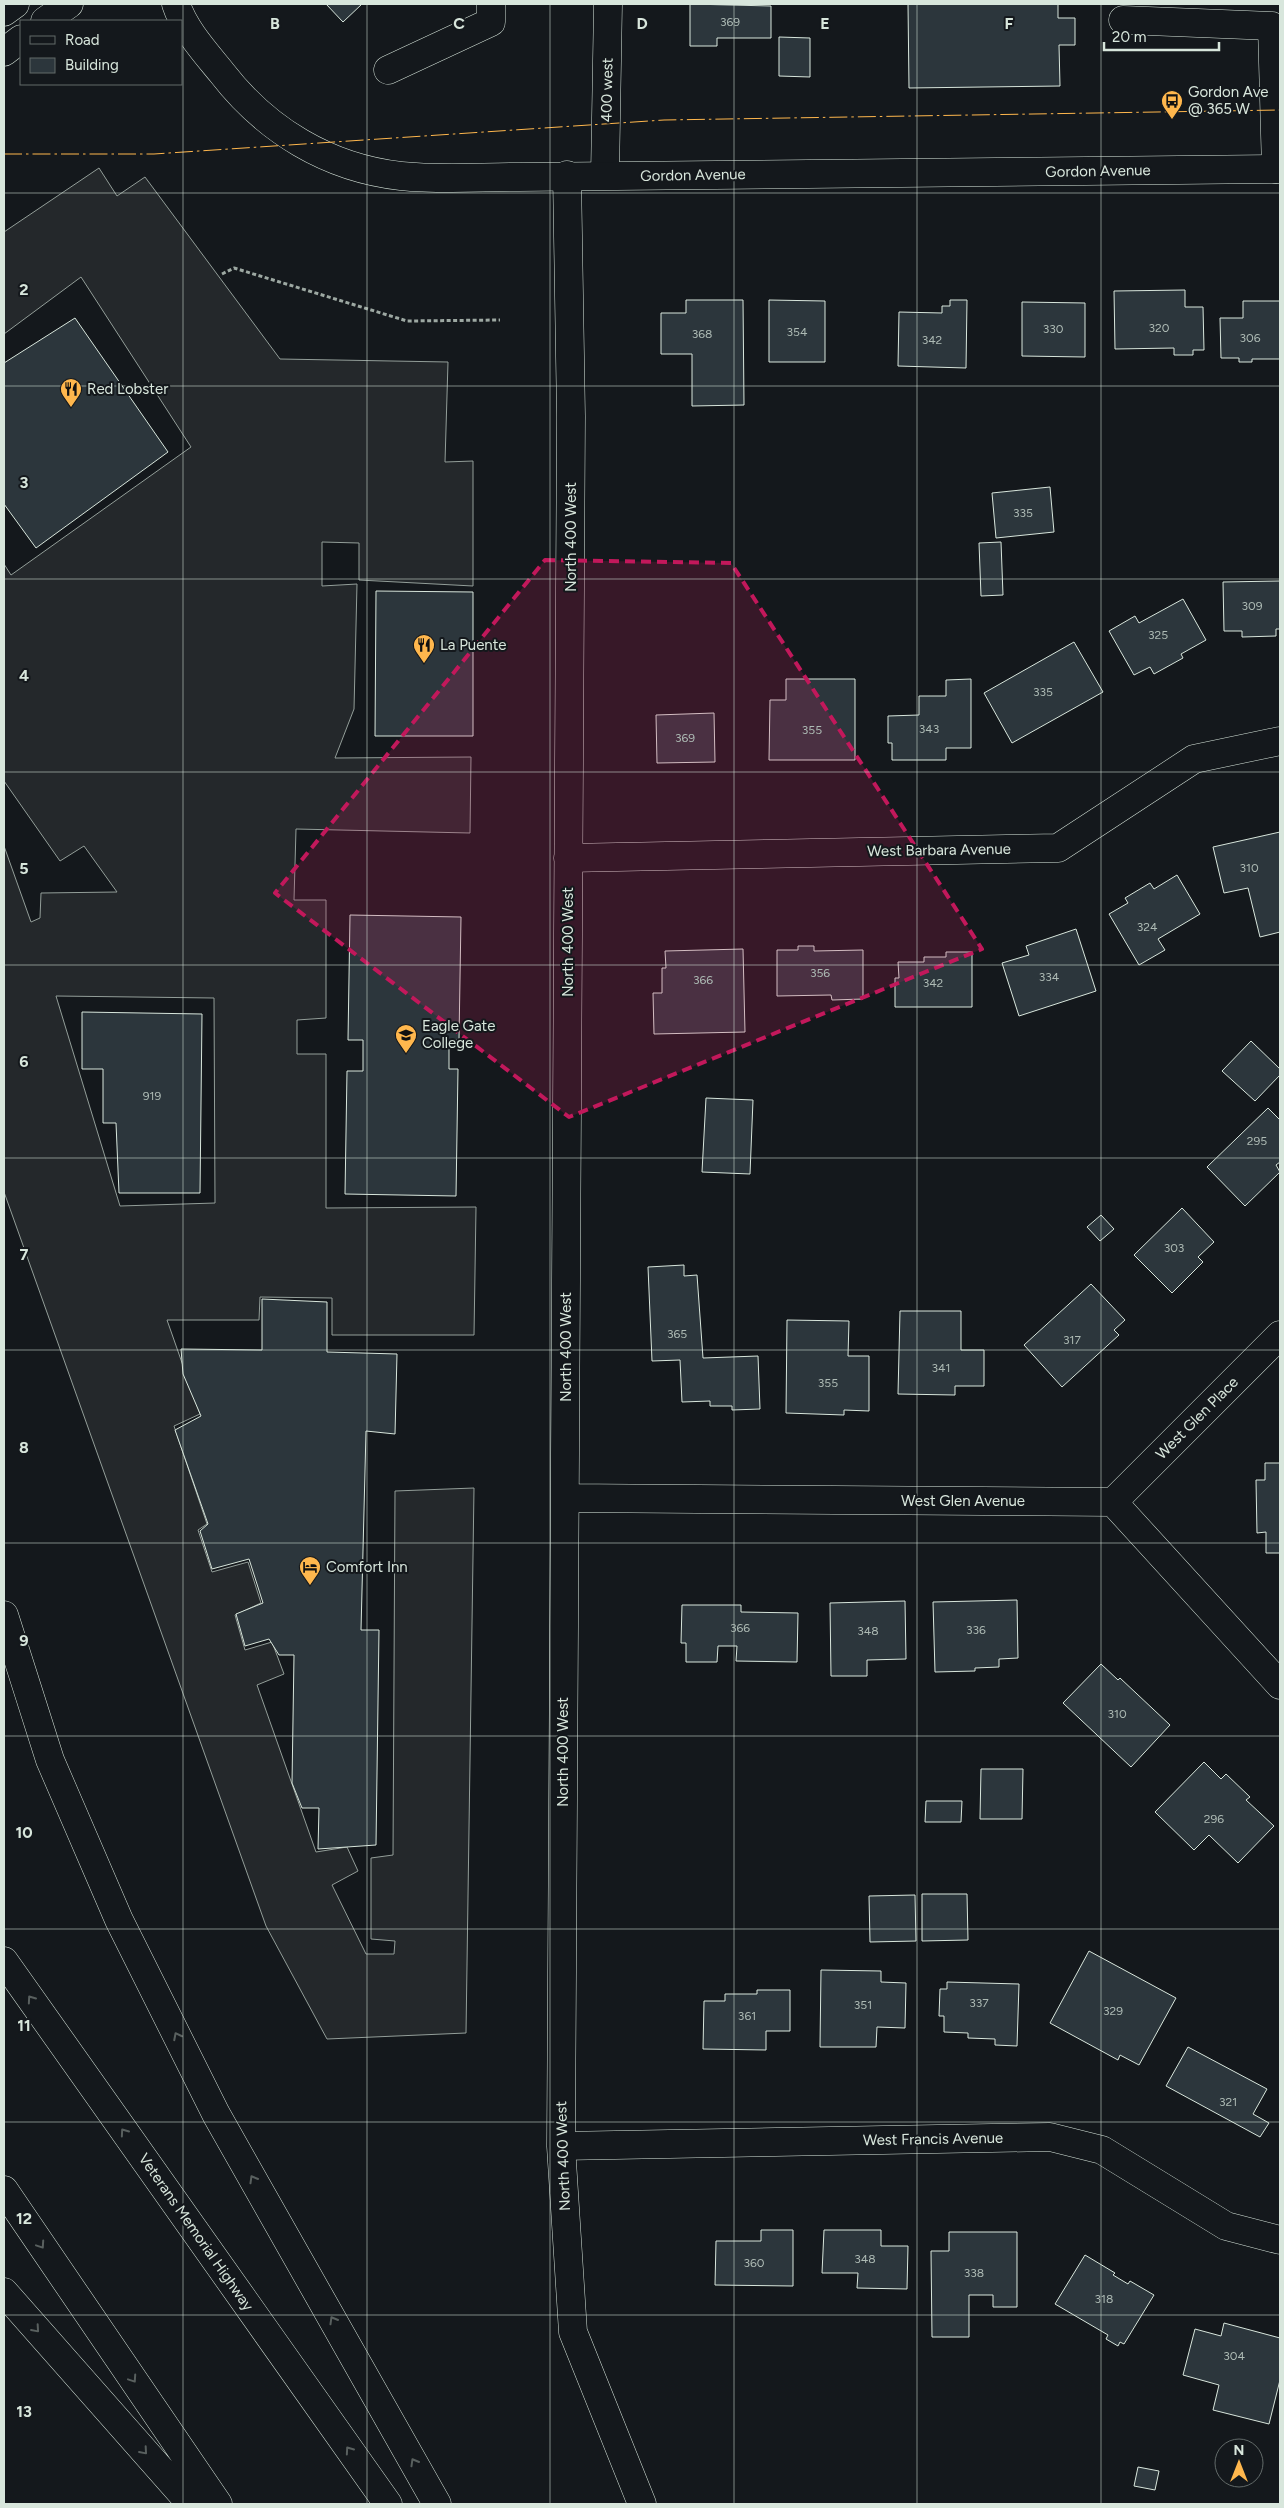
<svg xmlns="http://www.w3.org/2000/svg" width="1284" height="2508" viewBox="0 0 1284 2508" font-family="Figtree,sans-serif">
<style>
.parking{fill:#24282b;stroke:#939e99;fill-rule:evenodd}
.building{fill:#2c363c;stroke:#d8e6dc}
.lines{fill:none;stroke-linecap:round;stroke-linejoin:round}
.minor-casing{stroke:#d8e6dc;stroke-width:29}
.major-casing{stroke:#d8e6dc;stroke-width:29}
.highway-casing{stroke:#d8e6dc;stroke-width:29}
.path{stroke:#9da8a2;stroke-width:3;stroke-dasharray:4 2.5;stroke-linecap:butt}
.minor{stroke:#14181c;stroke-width:28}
.major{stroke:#14181c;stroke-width:28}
.highway{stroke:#14181c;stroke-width:28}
.power{stroke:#ffb74d;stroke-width:1;stroke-dasharray:18 4 2.5 4;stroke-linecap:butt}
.oneway{stroke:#59605f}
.marked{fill:#c2185b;fill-opacity:0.2;stroke:#c2185b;stroke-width:4;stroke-dasharray:10 6;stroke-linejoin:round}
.grid{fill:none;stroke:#d8e6dc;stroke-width:1;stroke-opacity:0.55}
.labels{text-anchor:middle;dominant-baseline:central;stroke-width:4;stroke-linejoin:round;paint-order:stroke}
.number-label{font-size:12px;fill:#adbab4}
.street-label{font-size:15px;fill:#d8e6dc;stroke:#14181c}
.poi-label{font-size:15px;fill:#d8e6dc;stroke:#14181c;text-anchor:start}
.grid-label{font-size:16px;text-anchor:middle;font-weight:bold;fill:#d8e6dc;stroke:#14181c;stroke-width:4;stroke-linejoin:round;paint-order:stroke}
</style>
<rect width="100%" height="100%" fill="#14181c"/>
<!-- parking -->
<path class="parking" d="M99,168L117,196L145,177L280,359L448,362L445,462L473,461V586L359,580V543L322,542V586L357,584L354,709L335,758L471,757L470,833L296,829L294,900H326V1018L297,1020V1054H326V1208L476,1207L474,1335H332V1298L260,1297L259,1320H167L200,1414L174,1426L207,1524L198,1530L212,1572L248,1562L261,1603L235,1615L245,1650L272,1642L284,1674L257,1685L316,1852L347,1847L358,1871L332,1885L366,1954H394L395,1941L371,1939V1858L393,1855L395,1491L474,1488L466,2033L327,2039L266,1926L4,1192V846L31,922L40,918L41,893L117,892L84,846L60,861L4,781V564L11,575L191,447L81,277L4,334V232ZM56,996L214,998L215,1203L120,1206Z"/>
<!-- building -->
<path class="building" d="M326,4H362L343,22Z
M690,4L771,6V38H717V46H690Z
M908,4H1058V18H1075V45H1059L1060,86L909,88Z
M779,37L810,38V77L779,76Z
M1185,290V307H1203L1204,350H1193V355H1174V348L1115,349L1114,291Z
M686,300H743L744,405L692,406V354H661V313H686Z
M769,300L825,301V362H769Z
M950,300H967L966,368L898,366L899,312L942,313V306H950Z
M1243,301H1280V359H1252V362H1239V358H1221L1220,318H1243Z
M1022,302L1085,303V357L1022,356Z
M75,318L168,452L36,548L4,504V363Z
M1050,487L1054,532L996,538L992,493Z
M1001,542L1003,595L981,596L979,543Z
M1280,581V629H1276V636L1242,637V631H1224L1223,582Z
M376,591L473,592V736H375Z
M1183,599L1206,640L1181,654L1183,658L1154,674L1150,667L1134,675L1109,631L1135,616L1139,623Z
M1074,642L1103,692L1012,743L984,693Z
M786,679H855V760H769L770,700H786Z
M971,679V748H946V760H892V743H888V716L919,715V696H946V680Z
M714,713L715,762L657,763L656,715Z
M1280,832V932L1260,937L1248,888L1224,893L1213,847Z
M1177,875L1200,914L1158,939L1165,950L1139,965L1109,914L1128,903L1125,898L1150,883L1154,889Z
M350,915L461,917L459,1040H449V1069H458L456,1196L345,1194L347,1071H363V1040H348Z
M1076,929L1096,991L1019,1016L1002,963L1029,955L1026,946Z
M798,946H814V951L863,950V999L832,1000L831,995L777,996V950H798Z
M743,949L745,1032L654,1034L653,993H662V968H666L665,951Z
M946,952H972V1007H895V978H899L898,962H924V957H946Z
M82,1012L202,1014L200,1193H119L116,1123H103V1069H82Z
M1251,1041L1280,1069V1075L1255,1101L1222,1071Z
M706,1098L753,1100L750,1174L702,1172Z
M1268,1108L1280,1120V1162L1276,1165L1280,1172L1245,1206L1207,1167Z
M1182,1208L1214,1242L1198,1257L1203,1262L1172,1293L1134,1255Z
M1101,1215L1114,1229L1100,1241L1087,1227Z
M684,1265V1276L697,1275L703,1358L758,1356L760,1409L732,1410V1406H710V1401L682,1402L680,1360L652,1361L648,1267Z
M1091,1284L1125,1320L1114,1330L1119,1335L1062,1387L1024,1345Z
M262,1299L327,1302V1352L397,1354L395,1434L366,1431L361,1630H379L376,1845L318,1849L319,1808H302L292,1783L294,1655H279L269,1639L245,1646L236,1614L263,1603L249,1559L212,1569L200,1531L208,1524L175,1430L201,1416L183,1374L181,1349L262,1350Z
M900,1311H961V1350H984V1386H955V1395L898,1394Z
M787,1320L849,1321L848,1356H869V1411L844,1410V1415L786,1413Z
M1265,1463H1280V1553H1266V1532L1257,1533L1256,1480H1265Z
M1017,1600L1018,1658L999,1659V1667L975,1668V1671L935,1672L933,1602Z
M905,1601L906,1659L867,1660V1676H831L830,1603Z
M682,1605H741V1612L798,1613L797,1662L736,1661L737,1646H718L717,1662H686V1643H681Z
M1101,1664L1118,1680L1120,1678L1170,1725L1131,1767L1063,1703Z
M1204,1762L1221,1779L1226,1774L1250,1797L1246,1800L1274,1826L1238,1863L1209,1835L1194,1850L1155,1812Z
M981,1769H1023L1022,1819H980Z
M926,1801H962L961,1822H925Z
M922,1894H967L968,1940L922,1941Z
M915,1895L916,1941L870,1942L869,1896Z
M1089,1951L1176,1998L1139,2065L1120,2055L1118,2060L1050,2023Z
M821,1970L881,1971V1982L906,1983L905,2028L877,2027L876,2047H820Z
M947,1982L1019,1984L1017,2046L995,2045V2039L968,2038V2033L944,2032V2016H939L940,1989H947Z
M757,1990H790V2031H766V2050L703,2049L704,2001H725V1994H757Z
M1188,2047L1267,2089L1253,2114L1269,2123L1260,2137L1166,2086Z
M761,2230H793V2286L715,2285L716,2241H761Z
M824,2230H881V2246H908L907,2289L857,2288L858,2273H822Z
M949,2232H1017V2307H993V2295H969V2337H932L931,2251H949Z
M1085,2255L1115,2273L1113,2275L1128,2284L1130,2281L1154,2295L1124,2344L1120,2342L1118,2346L1106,2339L1108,2335L1055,2304Z
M1224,2323L1280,2338V2380L1269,2424L1213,2410L1219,2385L1183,2375L1195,2329L1221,2336Z
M1138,2467L1159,2471L1155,2490L1134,2486Z"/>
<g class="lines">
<!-- minor casing -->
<g class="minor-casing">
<path id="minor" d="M1123,20L1272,26L1276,169
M388,70L491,22V4
M567,175L571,416L561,2146L573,2332L642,2504
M605,175L608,4
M568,858L1058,848L1194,759L1280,741
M565,1498L1113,1502L1280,1685
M1113,1502L1280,1335
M561,2146L1050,2137L1102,2150L1226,2226L1280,2240"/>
</g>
<!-- major casing -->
<g class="major-casing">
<path id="major" d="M176,4C184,29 205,52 222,73C266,130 328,168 401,176C440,180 480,177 519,177L1280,169
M4,12L15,4
M45,21L69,4
M4,52L21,39"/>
</g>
<!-- highway casing -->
<g class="highway-casing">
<path id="highway" d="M4,1615L50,1760L119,1920L216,2114L437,2504
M4,1961L388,2504
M4,2190L218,2504
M4,2292L191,2504"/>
</g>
<!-- path -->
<path class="path" d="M222,274L234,268L407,321L500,320"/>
<!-- minor -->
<use href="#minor" class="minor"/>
<!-- major -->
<use href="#major" class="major"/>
<!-- highway -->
<use href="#highway" class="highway"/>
<!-- power -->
<path class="power" d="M4,154H154L664,120L1280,110"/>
</g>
<!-- one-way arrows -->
<defs><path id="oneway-chevron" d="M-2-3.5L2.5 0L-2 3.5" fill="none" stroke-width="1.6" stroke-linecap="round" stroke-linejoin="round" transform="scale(1.25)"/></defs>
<g class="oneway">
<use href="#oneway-chevron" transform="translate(31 1999) rotate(-125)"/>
<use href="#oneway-chevron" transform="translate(177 2036) rotate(-117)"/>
<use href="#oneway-chevron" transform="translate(124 2132) rotate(-125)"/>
<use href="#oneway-chevron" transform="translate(253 2179) rotate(-120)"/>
<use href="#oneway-chevron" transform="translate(41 2245) rotate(56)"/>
<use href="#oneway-chevron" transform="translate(333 2320) rotate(-120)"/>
<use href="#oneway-chevron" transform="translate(36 2329) rotate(49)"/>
<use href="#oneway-chevron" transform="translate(133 2379) rotate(56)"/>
<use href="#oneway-chevron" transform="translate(349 2450) rotate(-125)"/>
<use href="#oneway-chevron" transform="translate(144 2451) rotate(49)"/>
<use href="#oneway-chevron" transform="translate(414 2462) rotate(-120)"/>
</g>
<!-- marked area -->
<path class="marked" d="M545,560L731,563L982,949L569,1117L275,893Z"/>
<!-- grid -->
<path class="grid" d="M183,4V2504M367,4V2504M550,4V2504M734,4V2504M917,4V2504M1101,4V2504M4,193H1280M4,386H1280M4,579H1280M4,772H1280M4,965H1280M4,1158H1280M4,1350H1280M4,1543H1280M4,1736H1280M4,1929H1280M4,2122H1280M4,2315H1280"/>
<!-- icons -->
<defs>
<g id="bus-pin" transform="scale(1.125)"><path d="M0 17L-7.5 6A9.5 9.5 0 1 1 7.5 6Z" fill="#ffb74d" stroke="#14181c"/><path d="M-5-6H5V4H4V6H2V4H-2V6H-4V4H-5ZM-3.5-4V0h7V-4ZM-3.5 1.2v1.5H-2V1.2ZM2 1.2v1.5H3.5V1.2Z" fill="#111"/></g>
<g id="restaurant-pin" transform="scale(1.125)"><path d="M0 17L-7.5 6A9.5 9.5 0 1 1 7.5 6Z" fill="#ffb74d" stroke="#14181c"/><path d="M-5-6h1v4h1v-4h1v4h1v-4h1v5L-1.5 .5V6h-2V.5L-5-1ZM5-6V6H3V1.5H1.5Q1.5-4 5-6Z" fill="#111"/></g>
<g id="school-pin" transform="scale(1.125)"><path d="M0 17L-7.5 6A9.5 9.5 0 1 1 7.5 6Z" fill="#ffb74d" stroke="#14181c"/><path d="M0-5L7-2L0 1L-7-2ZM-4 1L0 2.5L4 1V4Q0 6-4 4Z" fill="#111"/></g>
<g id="hotel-pin" transform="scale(1.125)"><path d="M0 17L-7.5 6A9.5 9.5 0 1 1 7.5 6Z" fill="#ffb74d" stroke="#14181c"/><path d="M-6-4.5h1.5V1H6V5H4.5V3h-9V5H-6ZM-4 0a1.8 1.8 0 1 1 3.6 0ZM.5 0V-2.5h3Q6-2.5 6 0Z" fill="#111"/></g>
</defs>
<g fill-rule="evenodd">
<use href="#bus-pin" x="1172" y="101"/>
<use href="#restaurant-pin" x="71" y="389"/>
<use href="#restaurant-pin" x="424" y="645"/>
<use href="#school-pin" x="406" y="1035"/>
<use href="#hotel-pin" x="310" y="1567"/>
</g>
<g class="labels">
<!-- number labels -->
<g class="number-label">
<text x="730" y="22">369</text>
<text x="1159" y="328">320</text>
<text x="1053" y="329">330</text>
<text x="797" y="332">354</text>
<text x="702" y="334">368</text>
<text x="1250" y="338">306</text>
<text x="932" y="340">342</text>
<text x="1023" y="513">335</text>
<text x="1252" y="606">309</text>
<text x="1158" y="635">325</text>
<text x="1043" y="692">335</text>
<text x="929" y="729">343</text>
<text x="812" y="730">355</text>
<text x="685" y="738">369</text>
<text x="1249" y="868">310</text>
<text x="1147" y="927">324</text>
<text x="820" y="973">356</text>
<text x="1049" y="977">334</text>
<text x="703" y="980">366</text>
<text x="933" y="983">342</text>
<text x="152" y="1096">919</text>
<text x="1257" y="1141">295</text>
<text x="1174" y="1248">303</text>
<text x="677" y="1334">365</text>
<text x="1072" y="1340">317</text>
<text x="941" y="1368">341</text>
<text x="828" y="1383">355</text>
<text x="740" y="1628">366</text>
<text x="976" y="1630">336</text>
<text x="868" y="1631">348</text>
<text x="1117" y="1714">310</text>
<text x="1214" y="1819">296</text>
<text x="979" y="2003">337</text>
<text x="863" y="2005">351</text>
<text x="1113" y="2011">329</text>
<text x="747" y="2016">361</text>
<text x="1228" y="2102">321</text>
<text x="865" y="2259">348</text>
<text x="754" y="2263">360</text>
<text x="974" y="2273">338</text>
<text x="1104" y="2299">318</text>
<text x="1234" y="2356">304</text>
</g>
<!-- street labels -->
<g class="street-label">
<text transform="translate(607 90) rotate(-89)">400 west</text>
<text transform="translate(1098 171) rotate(-1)">Gordon Avenue</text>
<text transform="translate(693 175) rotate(-1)">Gordon Avenue</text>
<text transform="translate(571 537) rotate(-90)">North 400 West</text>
<text transform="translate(939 850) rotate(-1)">West Barbara Avenue</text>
<text transform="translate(568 942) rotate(-90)">North 400 West</text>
<text transform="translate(566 1347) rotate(-90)">North 400 West</text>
<text transform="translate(1197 1418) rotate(-45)">West Glen Place</text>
<text x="963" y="1501">West Glen Avenue</text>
<text transform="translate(563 1752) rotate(-90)">North 400 West</text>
<text transform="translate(933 2139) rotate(-1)">West Francis Avenue</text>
<text transform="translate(563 2156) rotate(-92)">North 400 West</text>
<text transform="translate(196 2232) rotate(55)">Veterans Memorial Highway</text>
</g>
<!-- poi labels -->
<g class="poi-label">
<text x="1188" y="92">Gordon Ave<tspan x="1188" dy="17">@ 365 W</tspan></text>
<text x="87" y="389">Red Lobster</text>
<text x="440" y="645">La Puente</text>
<text x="422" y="1026">Eagle Gate<tspan x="422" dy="17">College</tspan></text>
<text x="326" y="1567">Comfort Inn</text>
</g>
</g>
<g class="grid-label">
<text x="275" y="29">B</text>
<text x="459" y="29">C</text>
<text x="642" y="29">D</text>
<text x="825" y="29">E</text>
<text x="1009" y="29">F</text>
<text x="24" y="295">2</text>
<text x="24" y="488">3</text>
<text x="24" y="681">4</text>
<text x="24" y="874">5</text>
<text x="24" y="1067">6</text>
<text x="24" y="1260">7</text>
<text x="24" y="1453">8</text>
<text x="24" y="1646">9</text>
<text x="24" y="1838">10</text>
<text x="24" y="2031">11</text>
<text x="24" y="2224">12</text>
<text x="24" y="2417">13</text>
</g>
<!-- border -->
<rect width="1284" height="2508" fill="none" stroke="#d8e6dc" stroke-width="10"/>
<!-- legend -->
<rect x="20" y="20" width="162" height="65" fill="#14181c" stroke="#626a69"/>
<rect x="30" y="36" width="25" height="8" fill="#14181c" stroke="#626a69"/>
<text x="65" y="45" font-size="15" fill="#d8e6dc">Road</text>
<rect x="30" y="58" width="25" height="15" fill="#2c363c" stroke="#626a69"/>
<text x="65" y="70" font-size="15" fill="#d8e6dc">Building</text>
<!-- north arrow -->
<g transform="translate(1239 2463)"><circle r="24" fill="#14181c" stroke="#626a69"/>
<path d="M0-4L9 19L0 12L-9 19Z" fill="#ffb74d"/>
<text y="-8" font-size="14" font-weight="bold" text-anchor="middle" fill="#d8e6dc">N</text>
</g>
<!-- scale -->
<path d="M1104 42v8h115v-8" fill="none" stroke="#d8e6dc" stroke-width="2.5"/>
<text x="1112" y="42" font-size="15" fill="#d8e6dc" stroke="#14181c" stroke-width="4" paint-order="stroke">20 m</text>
</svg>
